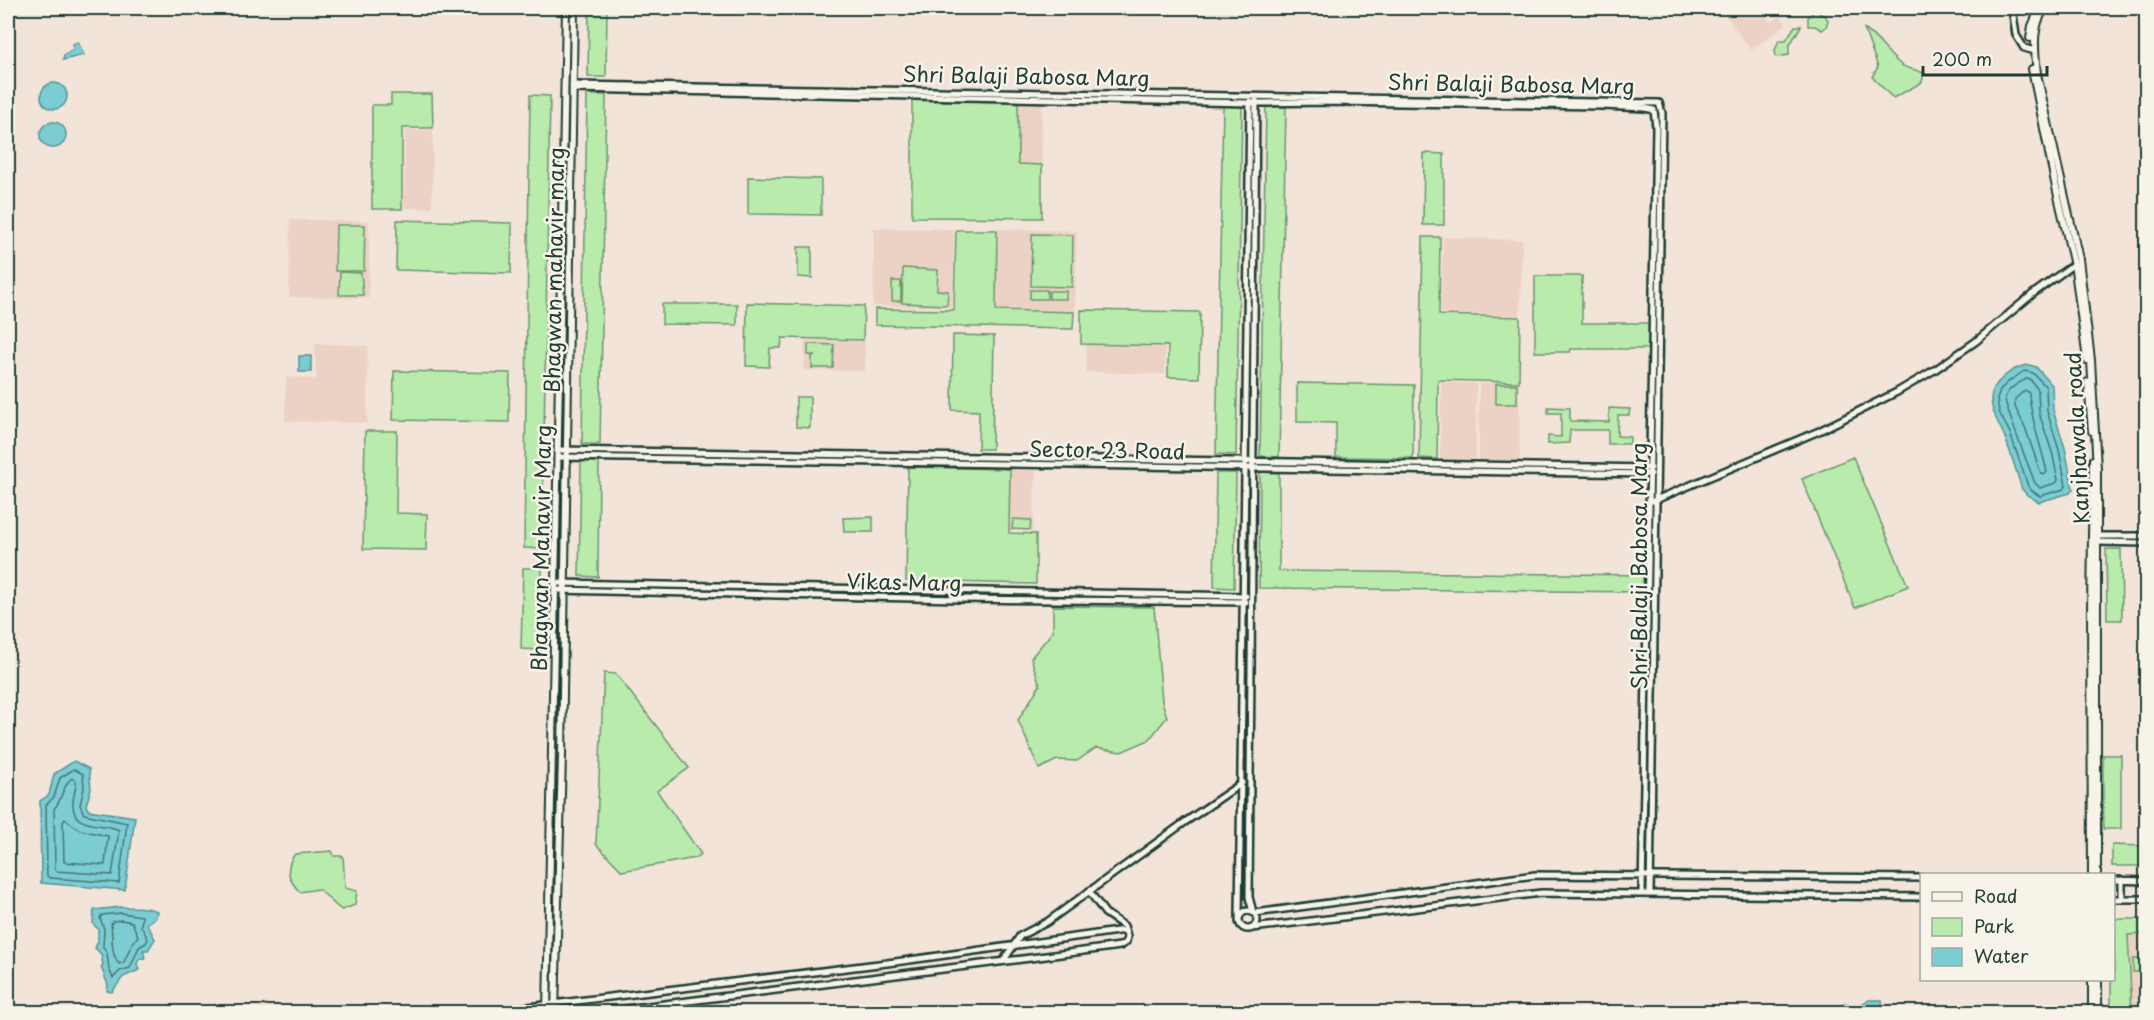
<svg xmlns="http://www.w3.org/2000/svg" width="2154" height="1020" viewBox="0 0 2154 1020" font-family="'Playpen Sans',sans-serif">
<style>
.built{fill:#ecd2c5}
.green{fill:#b8ebac;stroke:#6c9470;stroke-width:1.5}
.water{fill:#7bccd3;stroke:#569393;stroke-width:1.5}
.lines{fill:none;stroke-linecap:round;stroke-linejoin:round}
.shore{stroke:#447674;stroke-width:1.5}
.tertiary-casing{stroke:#1f3d34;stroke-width:10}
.secondary-casing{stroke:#1f3d34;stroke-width:10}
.tertiary{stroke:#f7f3e8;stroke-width:5}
.secondary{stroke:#f7f3e8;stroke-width:6}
.labels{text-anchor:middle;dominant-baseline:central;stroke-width:5;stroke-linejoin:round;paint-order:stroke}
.street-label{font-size:21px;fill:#1f3d34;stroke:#f7f3e8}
</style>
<rect width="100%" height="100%" fill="#f2e4d8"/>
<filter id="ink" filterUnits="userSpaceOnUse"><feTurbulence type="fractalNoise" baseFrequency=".0167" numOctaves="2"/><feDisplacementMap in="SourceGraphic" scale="12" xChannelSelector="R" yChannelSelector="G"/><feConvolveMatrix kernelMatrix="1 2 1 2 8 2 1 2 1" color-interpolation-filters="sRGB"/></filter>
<g filter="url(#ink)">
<!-- built -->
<path class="built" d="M1730,8H1760L1771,23L1780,16L1786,24L1751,50L1723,12Z
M1018,102L1042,103V165H1018Z
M405,130H433L432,208H404Z
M290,220L369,221V298L289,297Z
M874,228L954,229L953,307L873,306Z
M998,229L1077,231L1075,311L996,309Z
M1443,237L1522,240L1520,316L1441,313Z
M805,340L865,341V371L804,370Z
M315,343L368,346L367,423L285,421L286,377L316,379Z
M1086,345L1165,347V374L1086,372Z
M1441,382L1476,383V459H1440Z
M1479,383H1519L1520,460H1479Z
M1010,469L1036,470L1033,531L1010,530Z
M2114,919H2146V1012H2111V980H2114Z"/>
<!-- green -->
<path class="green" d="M589,8H607L606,77H588Z
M1819,9L1820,14L1825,15L1828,20L1826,27L1822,30L1815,26H1808V17L1816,10Z
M1795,26H1801L1789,46V55L1776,57L1775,50L1779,40H1786Z
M1864,29C1878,37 1887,54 1900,64C1905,69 1916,69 1923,73V79L1921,83L1893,98L1872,77L1878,67Z
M391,94H432L433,128H402V209H372V105H391Z
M530,95L550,96L542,549L524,548Z
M587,95H606L600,444H582Z
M912,100L1018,102V164L1042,165V218L912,217Z
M1223,105L1242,106L1236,455L1216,454Z
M1266,107H1286L1279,457L1260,456Z
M1424,153L1444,154V225H1423Z
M748,177L821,179V215L748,214Z
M397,220L512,223L511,273L396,270Z
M336,225H365L364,271H335Z
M956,230H997L996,310L1074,312L1073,329L875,325V309L954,310Z
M1032,234L1073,235L1072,287L1031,286Z
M1423,237H1440L1439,315L1520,317L1519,382L1438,380L1437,459L1419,458Z
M798,247H812V278L798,277Z
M903,268L938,270L937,290L948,291L947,305L902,303Z
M340,272L361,273L363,295H339Z
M1535,276H1582V323H1649V349H1571L1570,352H1535Z
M892,281H901V301H892Z
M1030,290H1047V299H1030Z
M1049,291H1066V299H1049Z
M747,303L864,306L863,340L782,338L781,348H770L769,367L746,366Z
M662,304H737V325L662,324Z
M1081,310L1200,312L1199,378L1168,377V346L1081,344Z
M953,335L994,336L992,449H978L979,411L952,410Z
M808,344L834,345L833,368H812V356L815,355H808Z
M394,371L510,373L509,422L393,420Z
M1297,383L1414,385L1413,458L1336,457V423L1297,422Z
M1496,384H1517V404H1496Z
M796,397H810V428L796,427Z
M1548,407L1570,408V421L1609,422V408L1630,409L1629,415H1618L1617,436L1630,437V444H1608V430H1570L1569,443L1548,444V436L1561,437V413H1548Z
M365,431H397L396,513L427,514L426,550L363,549Z
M1853,457L1908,586L1855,608L1802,479Z
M581,460L599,461L598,577L579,576Z
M908,467L1010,469L1009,533L1036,534V584L906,581Z
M1260,472L1279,473V571L1646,575V592L1259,588Z
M1216,473H1236L1234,588L1214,587Z
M873,517V532H844L843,518Z
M1013,519L1031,520L1030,530L1012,529Z
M2106,549H2121L2122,620H2107Z
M523,568H542L540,650L521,649Z
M1053,606L1154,607L1162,701L1167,717L1149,740L1121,752L1096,748L1077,761L1057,760L1039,769L1018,720L1040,685L1031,658L1053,631Z
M604,673L616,674L689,768L657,791L701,854L696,858L622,871L596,844Z
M2103,755H2121V829H2103Z
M2112,845L2146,846V866H2112Z
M332,851L334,856H343L345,888L357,891L355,905L342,910C332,904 328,896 318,889L300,892C288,880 284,868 295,854Z
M2114,919H2146V934L2128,935L2132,1012H2111V980H2114Z
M2133,959H2146V972H2133Z"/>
<!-- water -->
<path class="water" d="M78,42L84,55L63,60L64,55L73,49V44Z
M41 96a13 13 0 1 1 26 0a13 13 0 1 1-26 0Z
M40 135a13 13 0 1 1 26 0a13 13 0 1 1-26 0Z
M299,356H311V372H299Z
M2029,365L2036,367L2052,385L2053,410L2065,448L2073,489L2070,493L2039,502L2027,495L2022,489C2016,471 2011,453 2004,435C1999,424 1992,414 1991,400C1990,383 2014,366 2029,365Z
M74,761L89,769L91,789L86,805L88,810L135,817L125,890L41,883L40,801L49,795L54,774Z
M121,907C133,908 146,906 157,911L156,917L147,924L155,939L148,950H143L145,958L139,959L137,964L139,970L123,977L112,992L107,991L108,985L101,967L103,965L101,954L95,948L98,941V929L93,924L94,910Z
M1869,1000H1882L1883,1012H1840L1839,1007L1845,1003L1854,1008Z"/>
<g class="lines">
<!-- shore -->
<path class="shore" d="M2024,371L2033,373L2046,387L2047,411L2059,450L2066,486L2064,489L2040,496L2032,491L2028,486L2010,433L1999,412L1997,399L2001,389L2008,382Z
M2026,379H2030L2038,390L2039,413L2052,452L2058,480L2056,483L2040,488L2035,483C2030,470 2004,404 2005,398C2007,389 2019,383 2026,379Z
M2025,390L2029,393C2031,421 2041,445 2047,472L2044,475L2041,474L2025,427L2015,407V399Z
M74,769L83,774L84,788L80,805L84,814L127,823L119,883L50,878L47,876L46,805L54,797L60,778Z
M72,778L76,781C77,790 72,796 73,805C73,830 105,822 119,830L112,875L57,871L55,869L54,809C63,799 62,785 72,778Z
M65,819L80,830L108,836L105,865L64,862L63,822Z
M121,913L142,916L141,926L148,939L146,943L139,947L130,968L120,971L113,978L109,969L107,953L103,947L104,929L100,918L102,915Z
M121,920L132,922L138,936L132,944L124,962L119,964C110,953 113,937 111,924L113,921Z"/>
<!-- tertiary casing -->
<g class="tertiary-casing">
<path id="tertiary" d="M2012,8L2016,35L2024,48L2035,51
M572,85L1659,103L1662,113L1650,893
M573,89L1250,103L1335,102L1602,106L1645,108L1654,110L1656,127L1642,892
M558,450L1651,468
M558,457L1651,474
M1653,501L1819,431L1897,392L1936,369L1975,342L2034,293L2074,264
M2093,536H2146
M2094,542L2146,543
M556,583L1246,596
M556,590L959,599L1246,602
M2114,880L2146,881
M2122,880V899
M2114,899H2146
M1239 920a9 9 0 1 1 18 0a9 9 0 1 1-18 0Z
M1253,912L1249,897L1256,100
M1255,913L1535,875L1922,878
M1239,916L1250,101
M1252,928L1541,893L1922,897
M1004,960L1020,936L1047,922L1185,822L1242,783
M487,1012L895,962L1125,930
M601,1012L1046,956L1120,946L1126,942L1127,936L1124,926L1105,913L1089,891"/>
</g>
<!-- secondary casing -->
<g class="secondary-casing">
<path id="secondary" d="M2045,8C2031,28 2035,50 2037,74L2079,259L2091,360L2097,469V874
M2030,38L2032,26L2040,8
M2032,69L2055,183L2075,270L2087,360
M2088,382L2092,431
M2092,874L2091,611L2093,460
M2092,980V1012
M2098,980V1012
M547,1012L566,8
M555,1012L562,756L574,8"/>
</g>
<!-- tertiary -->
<use href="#tertiary" class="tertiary"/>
<!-- secondary -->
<use href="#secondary" class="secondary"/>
</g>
</g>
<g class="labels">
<!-- street labels -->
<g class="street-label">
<text transform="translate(1026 75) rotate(1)">Shri Balaji Babosa Marg</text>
<text transform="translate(1511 83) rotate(1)">Shri Balaji Babosa Marg</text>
<text transform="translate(553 270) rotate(-89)">Bhagwan mahavir marg</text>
<text transform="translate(2076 438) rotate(-93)">Kanjhawala road</text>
<text transform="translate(1107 449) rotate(1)">Sector 23 Road</text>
<text transform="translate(540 548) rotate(-89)">Bhagwan Mahavir Marg</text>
<text transform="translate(1638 566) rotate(-90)">Shri Balaji Babosa Marg</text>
<text transform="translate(904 581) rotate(1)">Vikas Marg</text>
</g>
</g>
<!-- margin -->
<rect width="2154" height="1020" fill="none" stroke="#f7f3e8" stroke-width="30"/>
<rect x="15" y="15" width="2124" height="990" fill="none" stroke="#1f3d34" stroke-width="2" filter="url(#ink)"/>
<!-- legend -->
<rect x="1920" y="873" width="195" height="108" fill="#f7f3e8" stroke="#a1aaa0" stroke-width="1.5"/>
<rect x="1932" y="892" width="30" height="9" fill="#f7f3e8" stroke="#a1aaa0" stroke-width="1.5"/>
<text x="1974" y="903" font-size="18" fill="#1f3d34">Road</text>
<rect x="1932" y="918" width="30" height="18" fill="#b8ebac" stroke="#a1aaa0" stroke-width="1.5"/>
<text x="1974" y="933" font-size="18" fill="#1f3d34">Park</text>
<rect x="1932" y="948" width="30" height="18" fill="#7bccd3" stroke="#a1aaa0" stroke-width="1.5"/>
<text x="1974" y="963" font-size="18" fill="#1f3d34">Water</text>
<!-- scale -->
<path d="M1923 66v9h124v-9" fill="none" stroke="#1f3d34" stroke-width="3"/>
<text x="1932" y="66" font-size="18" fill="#1f3d34" stroke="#f7f3e8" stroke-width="4.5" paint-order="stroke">200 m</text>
</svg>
